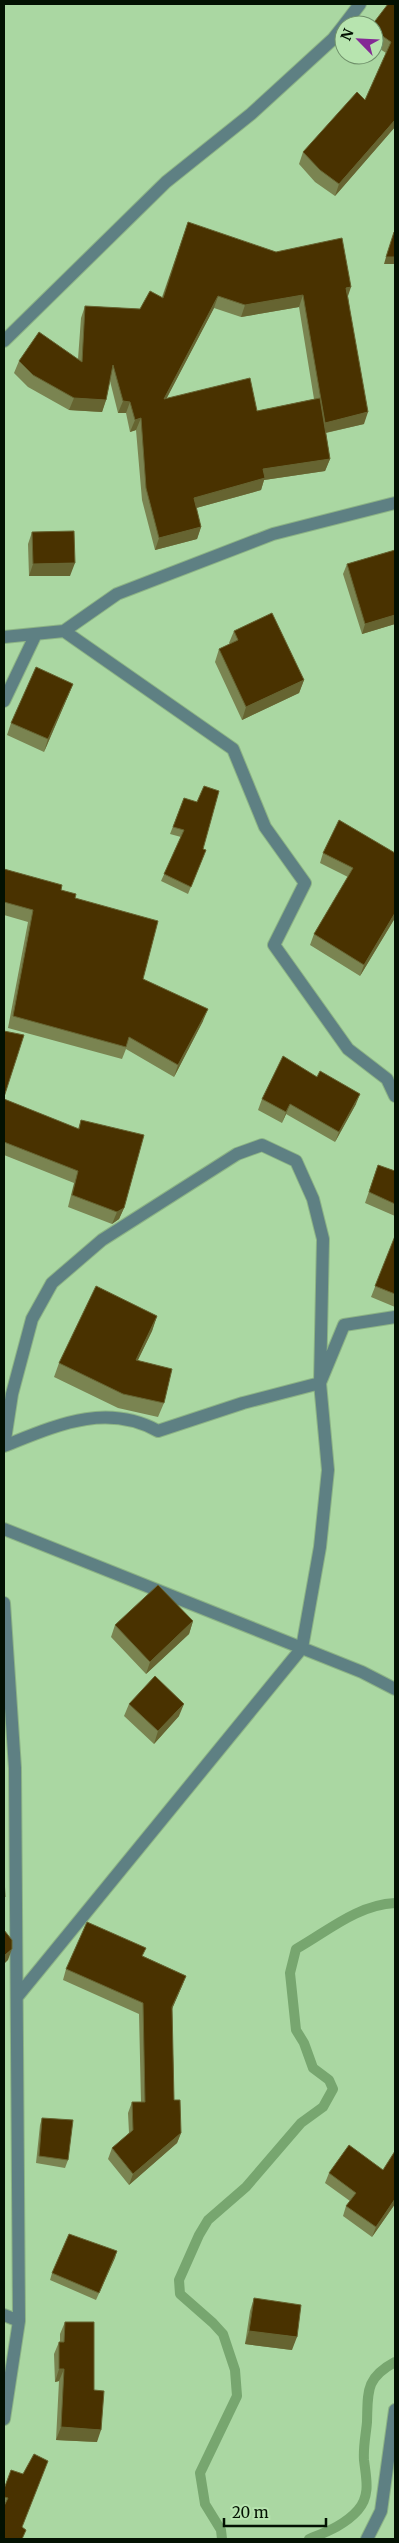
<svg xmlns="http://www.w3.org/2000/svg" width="399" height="2543" viewBox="0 0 399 2543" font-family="Merriweather,serif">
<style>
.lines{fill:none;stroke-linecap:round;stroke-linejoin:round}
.stream{stroke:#77a66f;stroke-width:10}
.minor-casing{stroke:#8cb385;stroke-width:14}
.minor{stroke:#5e8083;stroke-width:12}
.wall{fill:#7a8451;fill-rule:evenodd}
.shaded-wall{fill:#666431}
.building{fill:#493200;stroke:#666431}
</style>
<rect width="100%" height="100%" fill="#aad7a2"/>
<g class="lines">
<!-- stream -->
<path class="stream" d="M222,2539L221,2530L205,2504L200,2473L237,2396L235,2370L223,2334L213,2323L180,2294L179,2280L199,2235L208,2220L246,2187L301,2123L323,2107L333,2089L329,2080L313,2068L304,2043L296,2030L290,1973L296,1949C328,1931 357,1905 395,1903
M309,2539C326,2532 345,2525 358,2510C371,2495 366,2478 364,2460C363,2447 366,2434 367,2422C368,2392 365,2378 395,2362"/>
<!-- minor casing -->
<g class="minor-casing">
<path id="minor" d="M344,25L360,4
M4,341L166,182L251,114L333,39L344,25
M64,631L233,749L265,827L305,883L274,945L348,1049L387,1079L395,1096
M4,637L64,631L117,594L273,534L395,503
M4,701L35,636
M4,1446L12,1394L32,1319L52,1283L102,1240L237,1154L262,1145L296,1161L313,1199L323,1239L320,1383L328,1470L320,1547L302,1648L17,1997
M4,1446C55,1426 105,1402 158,1431L243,1403L320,1383L344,1325L395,1317
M4,1529L362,1672L395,1689
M4,1603L15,1768L19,2321L4,2419
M4,2315L19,2321
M367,2539L381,2511L395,2410"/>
</g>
<!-- minor -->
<use href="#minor" class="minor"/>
</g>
<!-- wall -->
<path class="wall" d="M395,4V127L335,196L315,182L299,164L303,152L365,100L386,53L374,45V25Z
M184,234L348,296L364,424L326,433L330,459L325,471L264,480L261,490L196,508L201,527L197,539L155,550L142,500L136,430L130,432L126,413H118L110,381L106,400L102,412L69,410L28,387L14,373L19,361L78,359L81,318L85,306L140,309L162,297ZM299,307L314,399L257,411L166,399L214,308L241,317Z
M32,532L70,576H29L28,544Z
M395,550V624L362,634L343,574L347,564Z
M234,631L304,680L299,693L242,720L215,662L219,649L230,644L229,643Z
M73,684L68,696L44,752L7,735L11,723Z
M184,798L203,849L206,850L188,894L161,881L181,837L170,834Z
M323,853H395V918L360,976L310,945L314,934L348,877L320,863Z
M4,869L61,890L75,898L143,979L203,1021L174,1077L126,1049L122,1059L8,1028L28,922L4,915Z
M4,1099L78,1129L81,1120L124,1208L119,1219L112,1224L68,1207L74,1183L4,1155Z
M262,1099L356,1104L335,1142L286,1114L282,1123L258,1110Z
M378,1165L395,1171V1216L365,1203Z
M395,1236V1307L371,1297Z
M157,1316L152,1331L138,1360L164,1403L158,1417L118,1408L54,1377L59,1363Z
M193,1621L189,1634L146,1674L111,1637L115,1625Z
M129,1704L179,1716L154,1744L124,1716Z
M143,1956L186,1976L172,2009L174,2100L181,2133L177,2143L129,2185L108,2159L112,2148L129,2133L128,2113L132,2102H141L139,2014L63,1980L66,1969Z
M42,2118L68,2160L65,2168L36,2163L40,2125Z
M329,2173L395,2204L372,2237L343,2216L346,2206L350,2201L325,2183Z
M117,2251L96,2300L50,2280L52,2273Z
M254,2298L292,2350L245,2344L250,2311Z
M65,2322L94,2390L97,2442L56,2440L59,2381L55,2382L54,2354L59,2342H60V2334Z
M4,2489L22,2528L4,2539Z"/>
<!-- shaded-wall -->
<path class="shaded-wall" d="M395,120V127L335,196L339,184Z
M386,257H395V264H384Z
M351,287L347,299L346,288Z
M303,295L299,307L241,317L245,305Z
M218,296L214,308L160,411L164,399Z
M74,398L106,400L102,412L69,410Z
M123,401L130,402L126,413H118Z
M368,412L364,424L320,434L325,423Z
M141,418L136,430L130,432L135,420Z
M330,459L325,471L264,480L261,490L189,510L194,498L263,469Z
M201,527L197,539L155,550L159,538Z
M75,563L70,576H29L33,564Z
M395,615V624L362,634L365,624Z
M304,680L299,693L242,720L246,707Z
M73,684L68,696L44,752L48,739Z
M395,913V918L360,976L364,965Z
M208,1009L203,1021L174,1077L178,1065Z
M360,1094L356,1104L335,1142L339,1132Z
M290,1104L286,1114L282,1123L286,1112Z
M124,1208L119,1219L112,1224L117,1212Z
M157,1316L152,1331L131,1374L136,1360Z
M193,1621L189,1634L146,1674L150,1662Z
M184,1704L179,1716L154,1744L158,1731Z
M12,1949L8,1960L4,1964V1956Z
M186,1976L182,1986L168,2018L172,2007Z
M181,2133L177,2143L129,2185L133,2174Z
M395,2199V2204L372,2237L376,2227Z
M117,2251L115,2258L96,2300Z
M249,2331L297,2337L292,2350L245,2344Z
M59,2369H64L59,2381L55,2382Z
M61,2427L101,2430L97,2442L56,2440Z"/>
<!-- building -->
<path class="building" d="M388,4H395V120L339,184L320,170L303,152L357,92L365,100L391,42L374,30V25H372Z
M188,222L276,252L342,238L351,287L346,288L368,412L325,423L303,295L245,305L218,296L164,399L250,378L257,411L320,398L330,459L263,469L265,478L194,498L201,527L159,538L146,488L141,418L135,420L130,402L123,401L113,365L106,400L74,398L33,375L19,361L39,332L82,362L85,306L140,309L150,291L163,298Z
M394,232H395V257H386Z
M74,531L75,563L33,564L32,532Z
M395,550V615L365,624L347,564Z
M272,613L304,680L246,707L219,649L238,640L234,631Z
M36,667L73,684L48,739L11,723Z
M204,786L219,791L203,849L206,850L191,887L164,874L184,830L173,827L184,798L197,802Z
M339,820L395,853V913L364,965L314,934L353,868L323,853Z
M4,869L62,885L61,890L76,894L75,898L158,921L143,979L208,1009L178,1065L129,1037L126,1047L13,1016L33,910L4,902Z
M4,1031L24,1035L4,1097Z
M283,1056L317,1077L320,1071L360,1094L339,1132L290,1104L286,1112L262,1099Z
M4,1099L79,1129L81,1120L144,1135L124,1208L117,1212L72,1195L78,1171L4,1142Z
M378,1165L395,1171V1204L369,1192Z
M395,1236V1294L375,1286Z
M96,1286L157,1316L136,1360L172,1369L164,1403L123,1394L59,1363Z
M158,1585L193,1621L150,1662L115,1625Z
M155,1676L184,1704L158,1731L129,1704Z
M4,1877L5,1897H4Z
M87,1922L146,1948L142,1956L186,1976L172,2007L174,2100H180L181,2133L133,2174L112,2148L133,2130L132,2102H145L143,2003L66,1969Z
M4,1930L12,1940V1949L4,1956Z
M42,2118L73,2120L68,2160L39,2156Z
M349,2145L383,2170L395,2151V2199L376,2227L346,2206L356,2193L329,2173Z
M69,2234L117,2251L99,2293L52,2273Z
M254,2298L301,2305L297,2337L249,2331Z
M65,2322H94V2390L104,2391L101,2430L61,2427L64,2369H59V2342H64Z
M34,2454L48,2461L22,2527L26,2530L22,2539H4V2506L8,2498L4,2497V2489L11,2470L23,2474Z"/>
<!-- border -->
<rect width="399" height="2543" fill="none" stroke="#031102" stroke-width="10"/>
<!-- north arrow -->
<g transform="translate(359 40) rotate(294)"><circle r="24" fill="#b7e4af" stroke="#6f906a"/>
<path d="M0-4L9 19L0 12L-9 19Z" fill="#842995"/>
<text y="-8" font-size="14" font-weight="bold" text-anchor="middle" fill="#031102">N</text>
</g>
<!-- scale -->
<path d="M224 2518v8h102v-8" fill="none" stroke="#031102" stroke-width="2.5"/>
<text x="232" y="2518" font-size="15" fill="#031102" stroke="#b7e4af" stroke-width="4" paint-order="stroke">20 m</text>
</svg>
